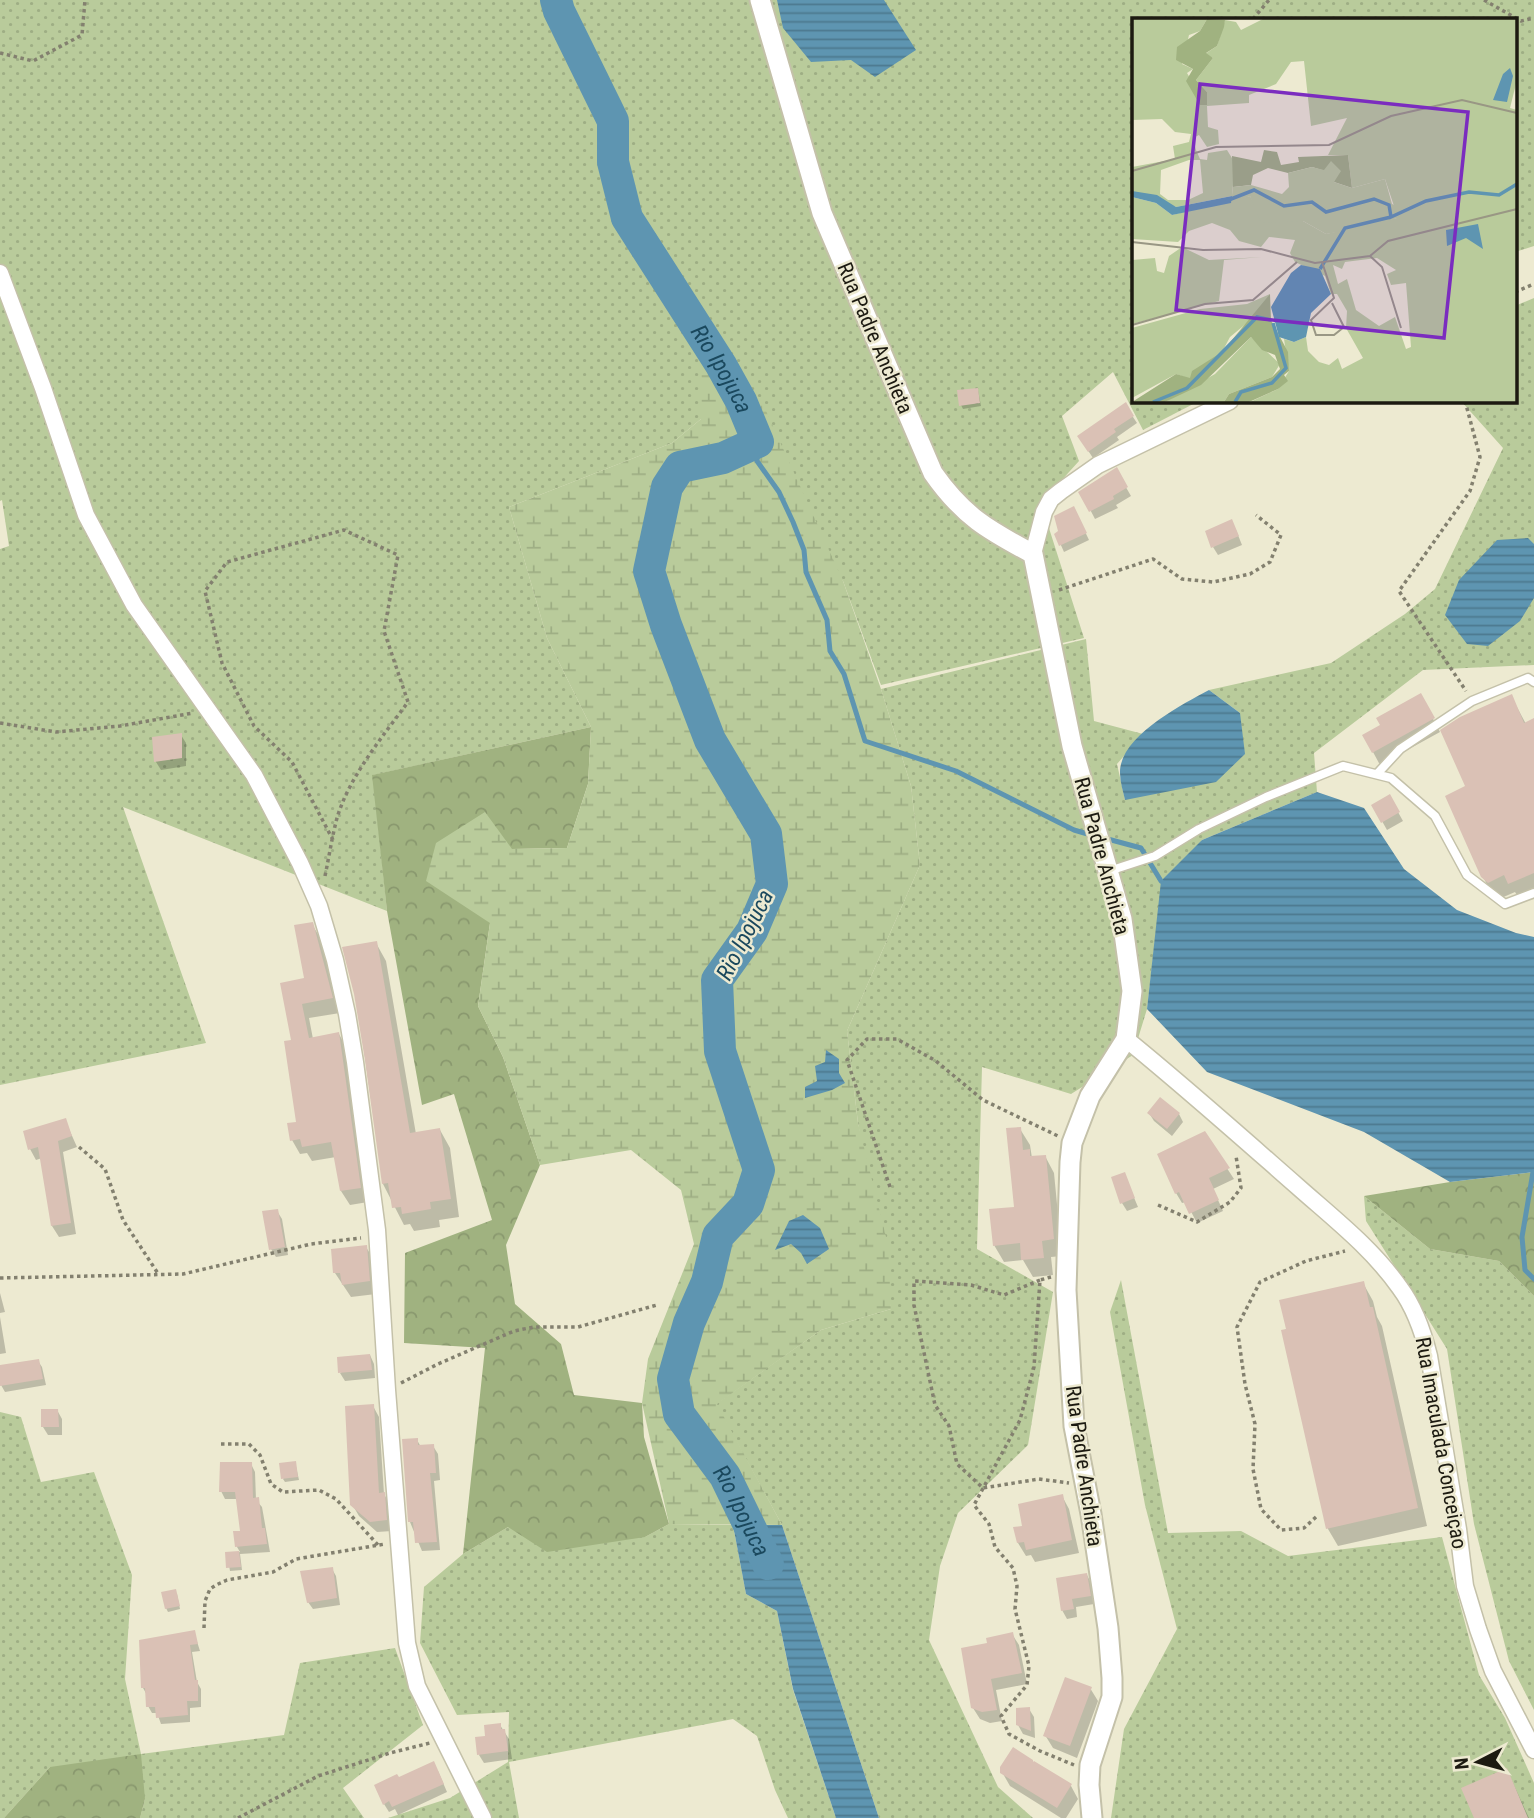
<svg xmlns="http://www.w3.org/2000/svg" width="1534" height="1818" viewBox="0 0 1534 1818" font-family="'Roboto Condensed',sans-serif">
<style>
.grass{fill:url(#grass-dots)}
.forest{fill:url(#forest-crowns)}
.wetland{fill:url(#wetland-marsh)}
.water{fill:url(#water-rules)}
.shadow{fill:#0003}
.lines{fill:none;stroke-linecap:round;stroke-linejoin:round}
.stream{stroke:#5e95b1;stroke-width:5}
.river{stroke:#5e95b1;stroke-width:32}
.building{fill:#dac1b5}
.service-casing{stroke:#c4c1a9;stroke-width:11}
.minor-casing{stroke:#c4c1a9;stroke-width:19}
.tertiary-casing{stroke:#c4c1a9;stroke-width:23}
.path{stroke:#83806f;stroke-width:3.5;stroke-dasharray:3.5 3.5;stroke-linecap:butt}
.service{stroke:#fff;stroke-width:8}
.minor{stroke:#fff;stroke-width:16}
.tertiary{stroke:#fff;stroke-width:19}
.labels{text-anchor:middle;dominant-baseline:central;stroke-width:5;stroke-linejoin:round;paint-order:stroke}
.street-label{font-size:21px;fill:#1c1a11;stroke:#edead1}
.water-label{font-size:23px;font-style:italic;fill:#1a485d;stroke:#edead1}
.inset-river{fill:none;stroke:#5e95b1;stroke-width:3.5}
.inset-road{fill:none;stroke:#999784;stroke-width:2}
.view{fill:#7b2cbf;fill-opacity:0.15;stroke:#7b2cbf;stroke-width:3.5}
.inset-edge{fill:none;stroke:#1c1a11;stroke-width:3.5}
</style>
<defs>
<pattern id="grass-dots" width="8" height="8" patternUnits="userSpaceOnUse" patternTransform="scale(1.75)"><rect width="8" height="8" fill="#b9cb9b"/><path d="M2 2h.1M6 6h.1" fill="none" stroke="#9eae84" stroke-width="1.8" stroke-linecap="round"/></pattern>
<pattern id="forest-crowns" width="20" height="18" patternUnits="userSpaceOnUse" patternTransform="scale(1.75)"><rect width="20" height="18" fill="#a0b280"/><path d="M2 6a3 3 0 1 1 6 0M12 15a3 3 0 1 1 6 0" fill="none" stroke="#89986e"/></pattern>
<pattern id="wetland-marsh" width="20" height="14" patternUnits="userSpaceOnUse" patternTransform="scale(1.75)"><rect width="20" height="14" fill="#b9cb9b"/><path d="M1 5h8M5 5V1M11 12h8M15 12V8" fill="none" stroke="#9eae84"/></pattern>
<pattern id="water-rules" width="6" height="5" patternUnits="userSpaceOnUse" patternTransform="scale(1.75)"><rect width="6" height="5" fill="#5e95b1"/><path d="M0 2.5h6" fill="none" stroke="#4d798f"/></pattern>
</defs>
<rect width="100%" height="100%" fill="#edead1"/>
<!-- grass -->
<path class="grass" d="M0,0H1534V246L1515,252V19H1133V401H1199L1143,430L1113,372L1062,416L1079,461L1041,503L1084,638L881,685L843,581L701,419L672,443L509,507L547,638L591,727L373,775L387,911L123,807L206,1043L0,1085V549L9,546L2,500L0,501Z
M1534,298V665L1423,670L1314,753L1317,792L1202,840L1159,906L1147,1009L1133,1055L1071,1094L982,1067L977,1249L1053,1292L1028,1445L958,1513L940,1566L929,1640L998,1787L1033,1818H879L782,1525L716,1404L821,1330L891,1309L858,1123L847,1031L920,865L911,786L881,689L1086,639L1094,721L1143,734L1117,764L1125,800L1240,713L1209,690L1331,663L1405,614L1435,589L1503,448L1461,401H1515V306Z
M1364,1196L1430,1249L1499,1261L1534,1296V1710L1509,1661L1474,1524L1447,1349L1366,1221Z
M1121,1280L1168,1533L1241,1531L1288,1556L1442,1537L1479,1675L1505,1718L1534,1783V1818H1111L1124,1729L1177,1629L1145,1505L1110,1312Z
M0,1412L21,1417L41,1482L94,1472L132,1575L125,1679L141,1754L284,1735L300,1663L395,1648L423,1725L343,1788L364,1818H140L145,1799L50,1767L4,1818H0Z
M669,1524L733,1525L746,1594L777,1611L793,1690L836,1818H788L775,1790L757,1736L733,1719L509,1762L519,1818H388L450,1798L508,1762L509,1712L457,1715L420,1643L424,1587L463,1554L508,1527L645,1537Z"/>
<!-- forest -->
<path class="forest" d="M591,727L588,784L567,848L512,849L490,923L478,1006L503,1057L540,1165L506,1245L515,1304L561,1344L574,1395L642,1403L644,1437L669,1524L645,1537L547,1552L508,1527L463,1554L485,1348L404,1343L405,1253L492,1220L454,1094L422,1105L387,911L372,775Z
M1534,1172V1296L1499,1261L1430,1249L1364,1196L1450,1182Z
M141,1754L145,1799L140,1818H4L50,1767Z"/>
<!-- wetland -->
<path class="wetland" d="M700,361L762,402L843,581L881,689L911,786L920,865L847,1031L858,1123L888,1245L891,1309L821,1330L717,1404L782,1525L669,1524L642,1403L648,1359L694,1244L681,1190L631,1150L540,1165L503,1057L478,1006L490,923L426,881L436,843L485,812L512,849L567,848L588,784L591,727L547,638L509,507L672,443L701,419Z"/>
<!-- water -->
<path class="water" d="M777,0H884L916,50L875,77L851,60L811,62L783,28Z
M1528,538L1534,544V598L1520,621L1488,646L1467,644L1445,615L1459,580L1497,540Z
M1209,690L1240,713L1245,754L1216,782L1125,800C1123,791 1120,782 1120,773C1119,737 1181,705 1209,690Z
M1317,792L1364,808L1404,869L1457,910L1516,933L1534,937V1172L1450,1182L1364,1132L1207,1072L1147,1009L1161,881L1202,840Z
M826,1050L839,1059V1073L845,1083L832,1090L805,1098V1087L817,1081L815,1066L825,1062Z
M803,1215L820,1228L829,1249L807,1264L801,1253L791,1244L775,1250L789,1221Z
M733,1525H782L879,1818H836L793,1689L777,1611L746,1594Z"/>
<!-- shadow -->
<path class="shadow" d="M978,390L981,406L963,409L961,405Z
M1125,405L1137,423L1117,437L1119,440L1093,458L1083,443Z
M1116,470L1131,496L1116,505L1118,508L1095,519L1081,492Z
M1077,515L1089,540L1064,552L1056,534Z
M1236,530L1242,545L1218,555L1213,547Z
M1421,696L1440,732L1380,765L1373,752L1382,726Z
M1511,696L1526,724L1534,720V894L1520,900L1515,892L1499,899L1493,895L1483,877L1468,787Z
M181,735L186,743V766L161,770L156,762L154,739Z
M1389,796L1403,821L1387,830L1373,805Z
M312,924L320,938L340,1013L309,1018L313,1039L339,1034L347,1049L368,1202L350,1205L341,1191L336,1157L312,1161L307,1153L300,1154L292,1140L298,1123L293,1041L306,980Z
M376,943L386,961L416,1134L440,1130L450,1148L459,1217L439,1220L440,1227L414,1231L410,1224L404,1225L383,1184L356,994Z
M1149,1113L1179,1114L1183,1122L1172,1136L1154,1121Z
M65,1120L77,1147L63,1152L76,1234L59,1237L52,1226L42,1158L36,1160L30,1149Z
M1020,1129L1030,1145L1032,1158L1045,1156L1054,1173L1062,1256L1051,1257L1053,1275L1033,1277L1023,1260L1004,1262L994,1245L1016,1208Z
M1204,1133L1234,1179L1213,1189L1223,1211L1197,1223L1186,1202L1182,1203L1176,1193Z
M1124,1174L1138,1207L1127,1211L1122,1203Z
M277,1211L282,1219L288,1255L276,1257L271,1249Z
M366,1247L374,1260L376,1294L351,1297L335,1273Z
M1363,1283L1373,1301L1377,1317L1382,1326L1427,1526L1338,1546L1328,1529L1283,1331Z
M0,1293L5,1312L0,1313Z
M0,1317L6,1353L0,1354Z
M370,1355L374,1364L375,1378L345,1381L340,1373Z
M38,1361L42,1367L46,1385L5,1392L1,1385L0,1367Z
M373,1406L379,1417L384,1494L390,1505L392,1531L377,1532L359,1516L352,1504Z
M57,1410L62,1419V1435H48L43,1427Z
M417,1440L421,1447L433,1446L438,1454L440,1480L434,1481L440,1550L422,1551L410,1522Z
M295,1462L299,1480L285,1482L283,1479Z
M251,1464L255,1472L256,1500L262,1507L270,1552L240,1554L242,1570L230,1571L227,1554L240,1552L237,1547L235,1533L242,1532L237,1499H225L221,1491Z
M1062,1496L1069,1509L1079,1553L1035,1562L1031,1555L1026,1556L1018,1543L1016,1529L1024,1527Z
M332,1569L336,1576L340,1605L313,1609L308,1602Z
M1087,1575L1091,1583L1094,1604L1076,1607L1077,1617L1067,1619L1062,1610Z
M177,1594L180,1609L168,1612L166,1608Z
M194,1632L200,1651L192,1652L197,1682L201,1689V1707L190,1708V1722L161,1724L157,1713H152L148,1706L147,1695L143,1688Z
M1012,1634L1019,1645L1027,1684L996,1690L1002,1721L990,1723L980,1719L973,1708L989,1645Z
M1090,1688L1098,1701L1077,1758L1053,1748L1045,1735Z
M1029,1709L1034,1717L1035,1738L1023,1734L1018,1725Z
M500,1725L509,1739L512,1759L484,1763L479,1755L487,1737Z
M1507,1770L1529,1818H1476Z
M438,1771L447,1792L398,1815L395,1809L389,1812L384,1804L398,1780Z
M1002,1772L1071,1786L1078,1799L1066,1818H1061L1010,1786Z"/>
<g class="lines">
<!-- stream -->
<path class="stream" d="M758,442L757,461L779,492L793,522L804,550L806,572L827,620L830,651L844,674L865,741L956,771L1074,830L1091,835
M1104,838L1141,848L1161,881
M1533,1172L1522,1237L1525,1270L1534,1279"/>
<!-- river -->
<path class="river" id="s1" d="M556,0L559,11L613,121V162L627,218L721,365L741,401L758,442L723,458L680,467L667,487L649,571L666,625L710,740L766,834L772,884L752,931L717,980L720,1051L759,1170L748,1204L718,1236L707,1282L689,1323L673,1379L679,1414L725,1476L768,1564"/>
</g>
<!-- building -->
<path class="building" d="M978,388L980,403L959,406L957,390Z
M1126,402L1134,416L1114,429L1116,432L1088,452L1077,436Z
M1117,467L1128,487L1113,496L1114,499L1089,512L1078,492Z
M1074,506L1087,533L1059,546L1054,534L1058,531L1054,516Z
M1232,519L1239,536L1211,548L1205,531Z
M1421,693L1435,718L1372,753L1362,735L1380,725L1376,718Z
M1512,694L1524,723L1534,718V873L1508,884L1504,875L1488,883L1481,877L1445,796L1465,786L1440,730L1460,717Z
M182,733V758L154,762L152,737Z
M1390,794L1400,812L1381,823L1371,805Z
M313,922L333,998L302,1004L309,1038L339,1032L361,1188L340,1191L331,1142L302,1147L300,1139L290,1141L287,1123L296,1122L284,1041L291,1040L280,983L304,978L294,925Z
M377,941L410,1133L440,1128L451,1199L430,1202L431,1209L402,1214L401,1207L392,1208L388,1183L382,1184L365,1060L354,994L342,947Z
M1160,1097L1180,1113L1167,1129L1147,1113Z
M66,1118L72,1136L58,1141L71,1223L51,1226L38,1147L28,1150L23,1131Z
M1021,1127L1023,1150L1030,1149V1156L1046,1155L1054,1239L1042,1241L1044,1258L1021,1260L1020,1243L993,1246L989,1209L1014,1207L1006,1128Z
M1205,1131L1230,1168L1209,1178L1219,1200L1189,1214L1179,1192L1175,1194L1157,1154Z
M1125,1172L1135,1198L1120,1204L1111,1177Z
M278,1209L285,1247L269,1250L262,1211Z
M367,1245L370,1281L342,1285L340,1273H333L331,1249Z
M1364,1281L1370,1307H1373L1418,1508L1326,1529L1281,1330L1286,1329L1279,1300Z
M370,1354L372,1370L338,1373L337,1357Z
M39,1359L43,1379L0,1386V1365Z
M374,1404L379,1493L385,1492L387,1520L370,1522L350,1505L345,1406Z
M41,1409H58L59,1427H41Z
M418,1438V1445L434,1444L436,1473H430L437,1542L415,1543L413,1522H408L402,1439Z
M296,1461L298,1477L281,1479L279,1463Z
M220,1462H252L253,1498L259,1497L262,1528H265L267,1544L235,1547L233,1531H240L235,1492H219Z
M1063,1494L1072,1540L1026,1550L1024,1542L1017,1543L1013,1527L1022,1526L1018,1504Z
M239,1551L241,1567L226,1568L225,1552Z
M333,1567L337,1598L307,1603L300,1571Z
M1087,1573L1091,1596L1072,1599L1074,1609L1061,1611L1056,1578Z
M176,1589L180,1606L165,1609L161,1592Z
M195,1630L198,1644L190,1645L195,1680H198V1701H187L188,1715L156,1718L155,1707H146L145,1688H141L139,1640Z
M1013,1632L1022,1673L991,1679L997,1710L982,1712L971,1708L961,1648L987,1643L986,1638Z
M1065,1677L1092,1687L1070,1746L1043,1736Z
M1030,1707L1031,1731L1016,1725V1708Z
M501,1723V1729H505L508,1751L477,1755L475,1737L485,1736L484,1725Z
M1013,1747L1033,1760V1762L1034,1761L1072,1784L1057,1808L1000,1773V1767Z
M434,1761L444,1784L392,1807L389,1801L383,1805L374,1785L397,1774L399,1777Z
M1507,1768L1528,1818H1474L1461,1788Z"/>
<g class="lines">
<!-- service casing -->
<g class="service-casing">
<path id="service" d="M1377,774L1400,749L1472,701L1528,678L1534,682
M1109,871L1155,856L1199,829L1266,797L1343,766L1391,778L1435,816L1467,875L1505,904L1534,893"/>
</g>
<!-- minor casing -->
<g class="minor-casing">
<path id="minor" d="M0,273L43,388L86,515L134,605L254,775L300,863L319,906L335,960L347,1014L355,1062L377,1230L387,1390L407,1643L417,1686L483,1818
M1033,554L1044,512L1051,499L1061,491L1098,465L1230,401
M1126,1039C1184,1086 1240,1136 1297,1186C1333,1218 1372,1248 1400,1288C1415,1308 1423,1332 1429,1356L1458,1529L1465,1586L1478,1629L1493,1671L1534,1750"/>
</g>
<!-- tertiary casing -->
<g class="tertiary-casing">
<path id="tertiary" d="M760,0L822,213L933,473C963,516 988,530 1033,554L1072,746L1122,919L1132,991L1126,1039L1090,1096L1072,1143L1070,1162L1066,1290L1074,1426L1091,1514L1108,1628L1112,1678V1697L1090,1765L1089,1785L1092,1818"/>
</g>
<!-- path -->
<path class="path" d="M1484,0L1521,21L1534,18
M1253,19L1269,0
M0,53L33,61L82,35L85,0
M1515,292L1534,284
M1465,401L1480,457L1470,491L1399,591L1466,691
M1059,590L1153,559L1182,579L1213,582L1250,574L1270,562L1281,535L1256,515
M0,723L56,732L120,726L193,713
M325,876C329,857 332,837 337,818C349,777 383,736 408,702L384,631L398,555L344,530L227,562L205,591L222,663L254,726L292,762L333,840
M79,1147L105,1169L123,1220L159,1275
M890,1187L847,1060L867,1039H897L936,1061L983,1100L1058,1136
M1158,1205L1197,1222L1230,1202L1241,1188L1236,1156
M1051,1277L1040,1280L1034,1367L1020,1420L974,1505L989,1524L995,1547L1013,1568L1017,1586L1015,1609L1029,1666L1027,1685L1001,1716L1009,1734L1040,1751L1074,1765
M0,1278L183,1274L311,1244L361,1238
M1040,1280L1004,1295L971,1285L914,1281V1305L935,1405L949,1426L957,1464L983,1488L1039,1479L1069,1483
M401,1383L438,1364L514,1331L534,1327H578L657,1305
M221,1444H249L260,1455L271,1484L283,1492L319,1490L336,1499L378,1545
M1316,1517L1304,1528L1281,1530L1261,1509L1253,1469L1255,1424L1245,1384L1237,1327L1260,1282L1306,1261L1345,1251
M204,1628L205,1601L210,1589L216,1585L227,1580L273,1572L296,1559L385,1544
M238,1818L318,1776L390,1753L430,1743"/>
<!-- service -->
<use href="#service" class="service"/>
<!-- minor -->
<use href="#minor" class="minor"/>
<!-- tertiary -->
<use href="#tertiary" class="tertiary"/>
</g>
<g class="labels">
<!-- street labels -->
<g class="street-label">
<text transform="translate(875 338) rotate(67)">Rua Padre Anchieta</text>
<text transform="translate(1102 856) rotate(75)">Rua Padre Anchieta</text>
<text transform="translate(1441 1443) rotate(80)">Rua Imaculada Conceiçao</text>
<text transform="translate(1084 1466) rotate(82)">Rua Padre Anchieta</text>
</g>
<!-- water labels -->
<g class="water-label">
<text stroke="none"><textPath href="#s1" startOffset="411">Rio Ipojuca</textPath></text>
<text transform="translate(745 935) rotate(-63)">Rio Ipojuca</text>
<text stroke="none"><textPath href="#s1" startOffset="1713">Rio Ipojuca</textPath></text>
</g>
</g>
<!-- overview -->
<g transform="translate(1132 18)">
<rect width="385" height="385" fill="#edead1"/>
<path d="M0,1H75L68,13L57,17L50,46L61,51L55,55L74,87L75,74L64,62L81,40L73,36L85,28L93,2L104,4L109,12L131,1H385V62L378,90L385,92V384H118L146,371L157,353L152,321L162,324L174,319L176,333L187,344L197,347L206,340L210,351L231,340L214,310L215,293L205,276H199L193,258L163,244L158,235L163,222L137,219L129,229L107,223L98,212L80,205L57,213L46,224L0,221V179L24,185L40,197L118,178L127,194L171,203L194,216L265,200L263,191L253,161L220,170L216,137H196L215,100L179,108L172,43L159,44L144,66L117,77V85L75,88L76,109L86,112L87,126L75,129L67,117L61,120L64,132L68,141L75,142L76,135L95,132L103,145L100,178L44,189L0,173V149L43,141L41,128L57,124L59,116L43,114L30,101L0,102ZM57,142H68L71,175L56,182H36L28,176L29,152ZM245,240L264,252L255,256L259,267L274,265L279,329L274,331L263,299L247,308L224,292L215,261L206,266L201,247L210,251L213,244ZM50,229L77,242L130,239L92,242L87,283L0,306V242L23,240L25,253L32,255L37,238ZM138,276L127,295L98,319L90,334L58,361L44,356L0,380V310L68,291L115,286ZM119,319L148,346L140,359L97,376L92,384H33L83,356Z" fill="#b9cb9b" fill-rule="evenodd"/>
<path d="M75,1L93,2L92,9L85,28L74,35L81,40L64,62L75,74V87H68L54,63L61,51L44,42L45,29L68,13ZM132,132L145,134L149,147L167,144L166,139L216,137L220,170L202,164L203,156L180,149L156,155L136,150L121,157L119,167L101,169L100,138L129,144ZM138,276L139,302L156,334L157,353L152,357L156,363L146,371L117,384H92L97,376L140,359L148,351L143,337L130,332L119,319L69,367L33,384H0L44,356L58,360L60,353L90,334Z" fill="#a0b280"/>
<path d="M199,143L209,153L202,164L220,170L253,161L260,186L272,191L265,200L237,209L194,216L171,203L129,205L118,178L99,185L101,169L119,167L150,176L157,169L156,155L180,149L192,152Z" fill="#b9cb9b"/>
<path d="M378,50L381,58L375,84L361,82L371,56ZM0,173L25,177L44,189L100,178L99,185L40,197L24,185L0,179ZM346,206L351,231L334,220L315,228L314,212ZM169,247L188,251L199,276L179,295L174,319L162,324L147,319L139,289L159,255Z" fill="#5e95b1"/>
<path class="inset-river" d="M94,183L122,172L152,188L180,184L194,194L242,181L257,187L259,199L294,183L337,174L367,177L385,166M188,251L213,210L259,199M21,384L55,370L125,299L139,302M103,384L109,374L140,365L154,350L141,305"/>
<path class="inset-road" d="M0,153L84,129L197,127L259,98L330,82L385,95M0,224L71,232L129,231L183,245L238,238L256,223L385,191M238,238L250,249L269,310M190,244L202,280L179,302L184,317H202L212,309L200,285M0,307L73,286L121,282L165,244"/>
<path class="view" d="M68,66L336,94L312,320L44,292Z"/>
<rect width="385" height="385" class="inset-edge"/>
</g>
<!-- north arrow -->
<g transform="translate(1478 1762) rotate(264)" stroke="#edead1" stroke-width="5" paint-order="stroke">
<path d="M0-5L12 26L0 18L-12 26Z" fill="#1c1a11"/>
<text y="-10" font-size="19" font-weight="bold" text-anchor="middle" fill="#1c1a11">N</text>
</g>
</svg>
